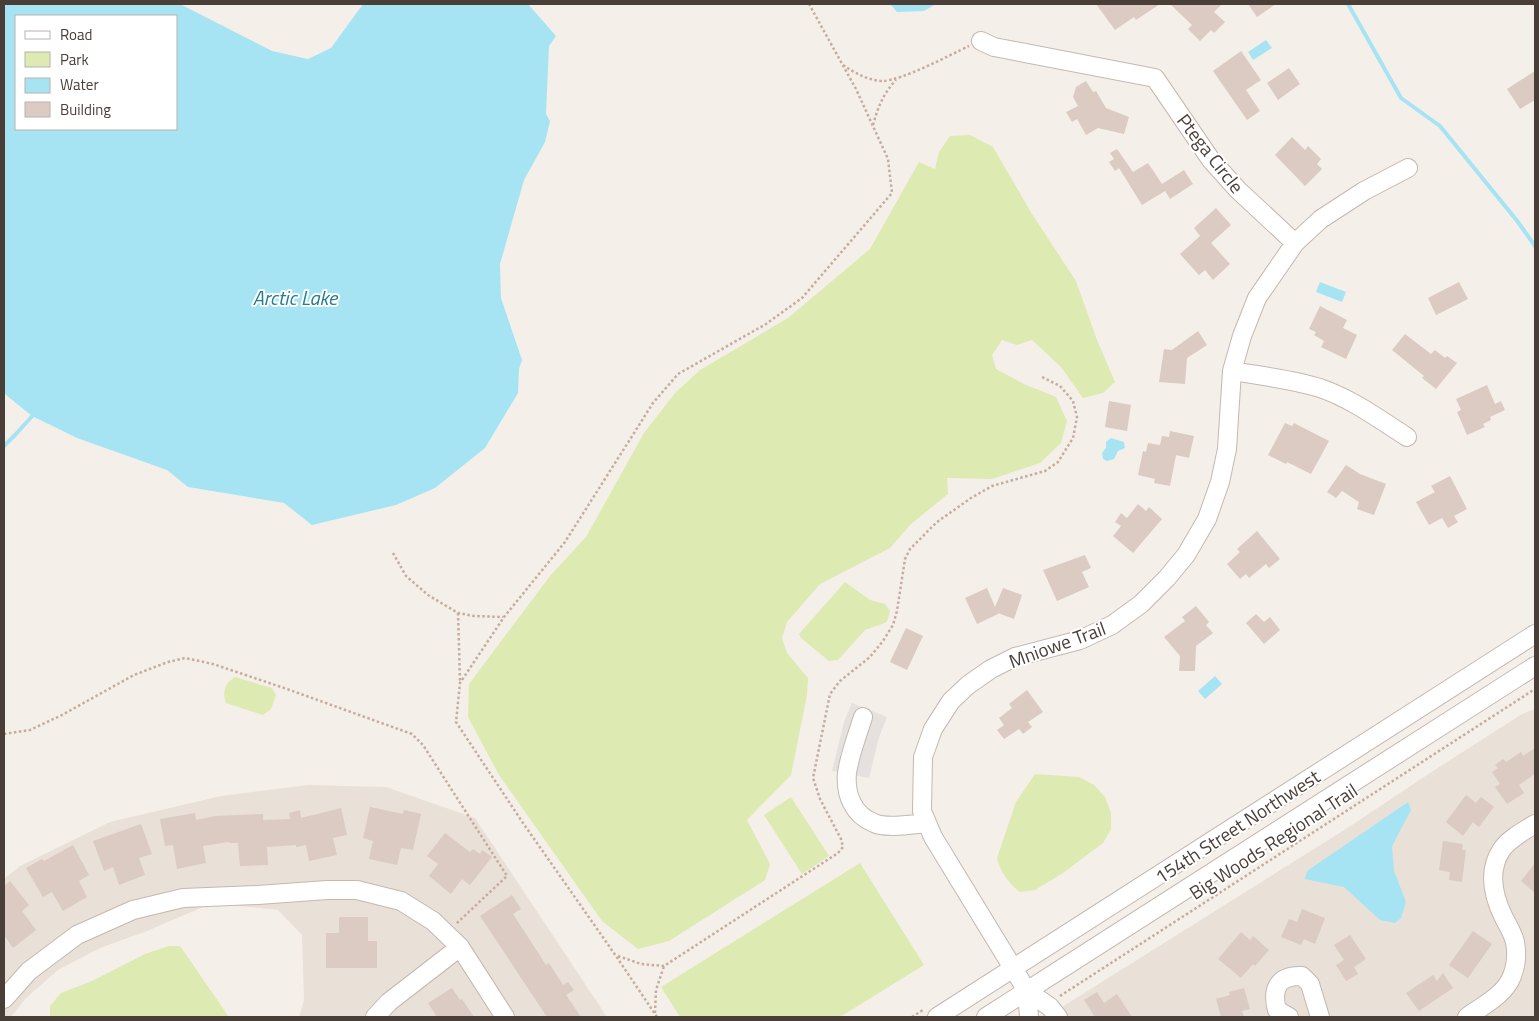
<svg xmlns="http://www.w3.org/2000/svg" width="1539" height="1021" viewBox="0 0 1539 1021" font-family="'Titillium Web',sans-serif">
<style>
.residential{fill:#e9e0d8}
.green{fill:#ddeab2}
.parking{fill:#e4e1df}
.water{fill:#a6e4f3;fill-rule:evenodd}
.lines{fill:none;stroke-linecap:round;stroke-linejoin:round}
.stream{stroke:#a6e4f3;stroke-width:4}
.building{fill:#dbcbc2}
.minor-casing{stroke:#c4b8af;stroke-width:20}
.path{stroke:#c4ad9d;stroke-width:2.5;stroke-dasharray:2.5 2.5;stroke-linecap:butt}
.minor{stroke:#fff;stroke-width:18}
.labels{text-anchor:middle;dominant-baseline:central;stroke-width:4;stroke-linejoin:round;paint-order:stroke}
.street-label{font-size:19px;fill:#4a3f38;stroke:#fff}
.water-label{font-size:20px;font-style:italic;fill:#257b90;stroke:#fff}
</style>
<rect width="100%" height="100%" fill="#f5efea"/>
<!-- residential -->
<path class="residential" d="M1535,709V1017H1046L1349,827L1433,771L1522,714Z
M308,785L386,787L475,818L607,1017H299L304,1000L302,935L278,910L212,903L147,931L100,948L58,970L26,998L11,1017H4V879L20,866L110,822L221,796Z"/>
<!-- green -->
<path class="green" d="M970,135L993,147L1032,214L1076,281L1097,340L1115,382L1103,393L1083,398L1061,367L1032,340L1017,345L1002,340L992,355L996,369L1024,384L1056,397L1067,421L1061,443L1040,463L992,479L947,478L948,494L911,524L890,548L820,584L787,622L782,638L787,653L808,678L807,695L791,775L747,820L770,864L765,880L669,941L638,949L602,921L499,775L468,717L469,684L550,576L586,537L644,433L675,393L700,370L788,318L870,249L919,162L935,169L939,152L950,136Z
M845,582L870,600L885,604L890,611L887,622L865,630L838,660L829,661L801,638L799,634Z
M235,677L272,688L276,695L271,709L263,715L226,703C222,692 225,683 235,677Z
M1035,774L1079,777L1094,785L1105,797L1111,813V829L1103,843L1063,873L1035,890L1020,892C1009,884 1000,871 997,858L1016,802Z
M791,797L829,856L802,874L764,815Z
M860,863L924,965L840,1017H680L661,987Z
M169,946H180L229,1017H50V1006L61,993L92,981L145,954Z"/>
<!-- parking -->
<path class="parking" d="M852,703L887,717L879,737L869,778L832,771L844,722Z"/>
<!-- water -->
<path class="water" d="M4,4H180L272,51L308,59L331,48L363,4H528L556,36L549,46L546,114L550,121L545,142L524,180L500,264L501,298L522,360L519,369L518,393L485,448L435,488L396,505L312,525L284,503L188,487L167,470L77,438L32,416L6,395L4,393ZM176,16V129H16V16Z
M890,4H936L924,11L897,12Z
M1266,40L1272,48L1253,60L1248,52Z
M1320,282L1346,292L1342,302L1316,292Z
M1111,438L1124,442L1125,448L1118,451L1114,459L1107,461L1103,459L1102,453L1106,448V442Z
M1215,676L1222,684L1205,699L1198,691Z
M1408,802L1411,810L1392,846L1394,871L1406,902L1401,918L1395,923L1380,920L1344,887L1305,879L1307,871Z"/>
<g class="lines">
<!-- stream -->
<path class="stream" d="M1348,4L1401,98L1440,126L1518,222L1535,246
M4,446L16,434L35,413"/>
</g>
<!-- building -->
<path class="building" d="M1096,4H1160L1136,20L1134,17L1115,30Z
M1170,4H1222L1214,12L1225,22L1214,33L1211,30L1200,41L1188,29L1192,25Z
M1248,4H1276L1257,17Z
M1241,51L1261,80L1246,90L1260,111L1247,120L1213,71Z
M1289,68L1300,84L1278,100L1267,83Z
M1535,71V100L1520,109L1507,89Z
M1086,81L1093,92L1096,91L1106,108L1129,117L1124,134L1098,128L1086,135L1077,119L1072,122L1066,112L1078,106L1073,97L1076,87Z
M1292,137L1305,150L1308,146L1321,159L1317,164L1322,169L1305,186L1275,155Z
M1117,149L1133,172L1148,163L1162,184L1184,170L1193,184L1170,199L1165,191L1142,205L1119,168L1115,171L1109,162L1114,159L1110,153Z
M1216,208L1231,225L1211,243L1230,264L1213,280L1205,270L1199,275L1180,254L1200,236L1194,228Z
M1459,282L1468,299L1436,315L1428,298Z
M1320,306L1347,320L1343,328L1357,335L1346,359L1321,347L1324,341L1314,335L1316,332L1309,329Z
M1198,331L1207,345L1187,358L1185,384L1159,382L1164,349L1172,350Z
M1405,334L1431,354L1435,350L1445,358L1447,356L1457,363L1436,389L1422,378L1424,376L1392,350Z
M1487,385L1495,404L1501,401L1505,410L1490,417L1491,420L1483,424L1485,427L1467,435L1457,412L1461,410L1456,399Z
M1109,401L1131,405L1127,431L1105,427Z
M1285,423L1292,426L1294,423L1329,441L1311,474L1287,462L1286,464L1268,455Z
M1170,431L1194,436L1189,458L1176,455L1170,486L1154,483L1155,479L1138,475L1143,451L1146,452L1148,443L1160,445L1162,436L1169,437Z
M1346,465L1360,474L1386,484L1374,515L1357,509L1359,502L1342,491L1336,498L1327,492Z
M1450,476L1467,509L1454,516L1458,522L1448,528L1442,518L1429,525L1416,502L1435,492L1431,486Z
M1138,504L1146,511L1149,507L1162,519L1133,553L1113,536L1121,526L1115,522L1121,513L1127,518Z
M1257,531L1280,559L1269,568L1266,564L1249,578L1246,574L1240,579L1227,564L1240,552L1237,549Z
M1085,555L1091,568L1082,572L1089,587L1057,601L1043,570Z
M987,588L995,607L1003,588L1022,595L1014,619L998,613V614L977,624L965,598Z
M1196,606L1209,622L1206,625L1213,633L1196,646L1195,671H1179L1180,656L1164,637L1185,621L1182,617Z
M1256,614L1264,622L1270,617L1280,630L1264,644L1246,623Z
M906,628L923,636L907,670L890,662Z
M1027,690L1043,712L1028,722L1032,727L1023,734L1019,729L1004,739L997,730L1004,725L999,718L1012,708L1009,704Z
M1535,748V774L1519,785L1524,793L1507,804L1495,787L1500,784L1492,772L1498,768L1495,765L1503,759L1506,762L1521,752L1523,756Z
M1466,795L1476,803L1481,797L1494,807L1479,827L1473,822L1463,836L1446,822Z
M370,807L403,814L404,810L421,814L413,850L401,848L397,865L369,859L373,841L363,838Z
M341,808L347,835L333,838L337,855L309,861L306,845L296,847V845L267,847L268,865L240,866L238,843H229V842L203,846L206,863L177,869L173,845L165,846L160,819L195,813L196,820L215,816L263,814V820L290,819L289,813L300,810L301,818Z
M141,824L152,854L139,858L145,875L119,885L113,867L104,871L93,841Z
M445,833L470,852L473,849L480,854L482,850L492,857L470,885L462,879L451,894L429,876L438,864L427,856Z
M1443,841L1463,844L1462,850H1466L1462,882L1449,880L1450,872L1439,870Z
M73,845L89,875L79,881L87,897L63,911L52,892L43,897L26,868L42,859L44,861Z
M1535,863V893L1521,881Z
M10,881L29,905L22,911L36,930L13,948L4,935V886Z
M512,895L521,909L513,914L546,965L549,963L563,985L568,982L574,990L566,995L581,1017H547L480,916Z
M1302,909L1325,918L1315,944L1304,939L1301,945L1281,937L1289,919L1297,922Z
M339,917H368V941H377V968H326V933H339Z
M1473,931L1492,944L1468,978L1449,965Z
M1241,932L1250,940L1253,936L1269,950L1255,966L1253,964L1241,978L1218,959Z
M1350,935L1366,959L1354,967L1358,974L1346,981L1336,965L1344,960L1334,945Z
M1443,973L1453,988L1419,1011L1406,993L1433,975L1437,981Z
M452,988L460,1000L462,999L474,1017H437L428,1003Z
M1244,988L1250,1009L1242,1011L1244,1017H1221L1216,999L1230,995L1229,992Z
M1097,992L1104,1003L1117,994L1132,1017H1095L1084,1000Z"/>
<g class="lines">
<!-- minor casing -->
<g class="minor-casing">
<path id="minor" d="M981,41L994,47L1155,78L1211,160L1238,190L1295,243
M1232,371C1261,376 1292,379 1320,388C1352,399 1379,419 1407,437
M863,717C858,733 849,757 847,773C845,794 853,815 874,823C886,829 914,824 927,823
M1027,991L1050,1007L1058,1017
M4,999L29,971L77,935L133,910L183,898L258,895L327,890H357L401,901L433,921L460,947L505,1017
M375,1017L389,1002L460,947
M937,1017L1535,634
M986,1017L1535,666
M1029,1017L1027,991L933,837L922,811L923,757L933,729L951,701L968,685L991,669L1015,657L1080,640L1112,625L1141,604L1167,578L1186,555L1207,519L1220,482L1227,449L1232,371L1242,336L1257,298L1295,243L1321,219L1364,191L1408,168
M1289,1017L1277,1010C1271,988 1279,975 1302,976L1310,984L1320,1017
M1467,1017C1482,1006 1505,995 1512,976C1516,966 1517,953 1515,942C1513,934 1508,925 1504,918C1493,896 1487,871 1502,849C1510,838 1524,831 1535,824"/>
</g>
<!-- path -->
<path class="path" d="M843,65C855,73 867,80 882,81C901,81 950,55 969,46
M873,125C878,107 883,94 896,80
M393,553L406,576L428,595L458,613L474,616L503,617
M458,613L460,681
M4,734L30,730L62,715L134,675L168,662L185,658L213,664L287,689L412,734L423,745L507,876L456,924
M618,956L641,964L664,966L838,853L843,847L841,839L820,799L813,778L830,694L840,681L870,657L883,641L893,625L897,611L905,559L910,549L937,522L971,498L992,486L1045,471L1058,462L1073,438L1077,417L1073,401L1060,386L1040,376
M1060,996L1535,689
M655,1013L656,990L664,966
M657,1017L616,956L523,823L456,722L460,683L504,617L565,542L653,403L678,374L766,324L802,298L892,193L888,159L856,89L809,4
M912,1017L923,1010"/>
<!-- minor -->
<use href="#minor" class="minor"/>
</g>
<g class="labels">
<!-- street labels -->
<g class="street-label">
<text transform="translate(1211 153) rotate(52)">Ptega Circle</text>
<text transform="translate(1057 644) rotate(-20)">Mniowe Trail</text>
<text transform="translate(1237 826) rotate(-33)">154th Street Northwest</text>
<text transform="translate(1273 841) rotate(-33)">Big Woods Regional Trail</text>
</g>
<!-- water labels -->
<g class="water-label">
<text x="295" y="297">Arctic Lake</text>
</g>
</g>
<!-- border -->
<rect width="1539" height="1021" fill="none" stroke="#4a3f38" stroke-width="10"/>
<!-- legend -->
<rect x="15" y="15" width="162" height="115" fill="#ffffff" stroke="#b7b2af"/>
<rect x="25" y="31" width="25" height="8" fill="#ffffff" stroke="#b7b2af"/>
<text x="60" y="40" font-size="15" fill="#4a3f38">Road</text>
<rect x="25" y="52" width="25" height="15" fill="#ddeab2" stroke="#b7b2af"/>
<text x="60" y="65" font-size="15" fill="#4a3f38">Park</text>
<rect x="25" y="78" width="25" height="15" fill="#a6e4f3" stroke="#b7b2af"/>
<text x="60" y="90" font-size="15" fill="#4a3f38">Water</text>
<rect x="25" y="102" width="25" height="15" fill="#dbcbc2" stroke="#b7b2af"/>
<text x="60" y="115" font-size="15" fill="#4a3f38">Building</text>
</svg>
